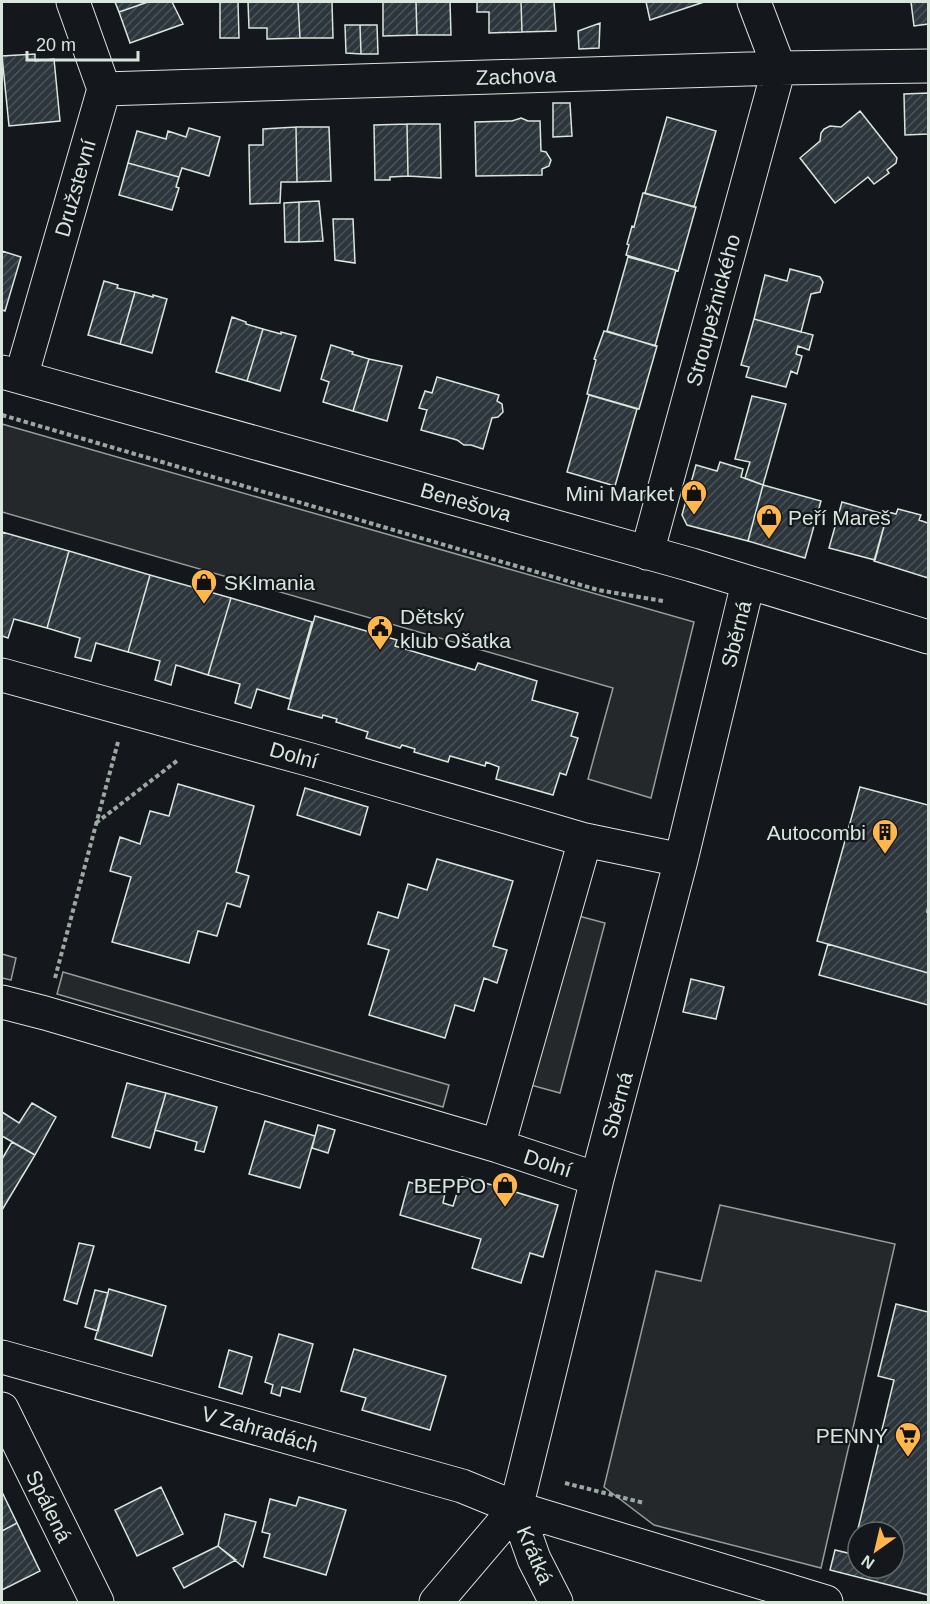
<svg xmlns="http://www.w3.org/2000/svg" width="930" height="1604" viewBox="0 0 930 1604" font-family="Helvetica,sans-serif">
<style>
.parking{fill:#24282b;stroke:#939e99;stroke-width:1.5}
.building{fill:url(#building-hatch);stroke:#d8e6dc;stroke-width:1.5;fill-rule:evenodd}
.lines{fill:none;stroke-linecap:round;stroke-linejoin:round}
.minor-casing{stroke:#d8e6dc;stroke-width:35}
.path{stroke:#9da8a2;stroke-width:4;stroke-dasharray:4.5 3;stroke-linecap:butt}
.minor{stroke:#14181c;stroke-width:33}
.labels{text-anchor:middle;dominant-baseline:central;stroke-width:4.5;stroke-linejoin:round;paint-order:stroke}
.street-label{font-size:21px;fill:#d8e6dc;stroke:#14181c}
.poi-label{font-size:21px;fill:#d8e6dc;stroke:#14181c;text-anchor:end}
</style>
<defs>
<pattern id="building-hatch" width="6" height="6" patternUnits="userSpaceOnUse" patternTransform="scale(1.5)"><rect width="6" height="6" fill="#2c363c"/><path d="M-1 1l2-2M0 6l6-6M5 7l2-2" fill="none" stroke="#4a5358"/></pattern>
</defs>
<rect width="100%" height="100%" fill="#14181c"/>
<!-- parking -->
<path class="parking" d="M2,424L694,622L651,798L588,779L613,688L2,512Z
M575,915L605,923L560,1093L527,1084Z
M2,954L16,958L11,980L2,978Z
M63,972L449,1085L443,1107L57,994Z
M720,1205L895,1244L821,1568L654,1525L604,1487L656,1271L701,1281Z"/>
<!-- building -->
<path class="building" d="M115,2H148L119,12Z
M148,2H172L183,24L130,43L119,12Z
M220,2H238L239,38H220Z
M248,2H298L300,38L267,39V28H249Z
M298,2H332L333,38H300Z
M383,2H416L417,35L383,36Z
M416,2H450L451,35H417Z
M477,2H521L522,32L489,33V12H477Z
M521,2H554L556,31L522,32Z
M646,2H704L650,20Z
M911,2H928V24L914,26Z
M600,23L599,48L579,49L578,31Z
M345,25H360L361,54L346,53Z
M360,25H377L378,54H361Z
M35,54V61L54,59L60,121L9,126L2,56Z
M928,93V134L905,135L904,94Z
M553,103H570L572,136L553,137Z
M860,111L897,158L896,163L887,170L889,173L874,184L868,177L835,203L800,158L820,141L821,133L824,129L830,126L841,127Z
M667,117L716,131L694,207L645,193Z
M521,118L528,121H540L541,151L546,152L551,160L549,166L542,169V175L476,176L475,122L512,121Z
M407,124L408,176L390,177V180H375L374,125Z
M407,124H440L441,178L408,176Z
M296,127H329L331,181L297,182Z
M296,127L297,182H281L280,203L250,204L249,145H263V129Z
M189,128L220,137L209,176L182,168L179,177L128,163L137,131L166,139L168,131L186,137Z
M128,163L179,177L176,187L179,188L172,210L119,195Z
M643,193L696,207L678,271L626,255L629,245L627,244L632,226L634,227Z
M319,201L323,241L299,242V202Z
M299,202V242H285L284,203Z
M333,219H353L355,263L335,260Z
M2,251L21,257L5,311L2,310Z
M628,257L676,270L655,346L607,331Z
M790,269L820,277L823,282L820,292L811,294L801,332L754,319L765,275L787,281Z
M104,281L118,285L117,288L135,292L120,344L88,335Z
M135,292L153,297V295L167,299L152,353L120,344Z
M232,317L246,322V324L263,329L247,381L216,372Z
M754,319L813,335L809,350L798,346L796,354L802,356L797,374L791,371L786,387L746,377L749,367L741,365Z
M263,329L281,334V332L296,336L280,391L247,381Z
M604,331L657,346L639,409L587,394L596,360L594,359Z
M331,345L353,352L352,354L369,359L353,411L323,402L329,382L321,379Z
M369,359L402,366L387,421L353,411Z
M437,377L499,395L497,401L502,404L503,412L498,417L492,418L483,449L471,445H464L457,440L421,430L427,410L419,408L425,391L432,393Z
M589,395L637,409L615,486L567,472Z
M752,396L786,404L763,485L745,478L750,462L735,459Z
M720,462L743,469L741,477L763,485L748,541L687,525L682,515L696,465L717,471Z
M763,485L821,501L805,558L748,541Z
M842,502L887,515L875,560L829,548Z
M898,509L921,515L919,520L928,523V578L874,561L888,512L896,514Z
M2,532L69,551L47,628L14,619L8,638L2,636Z
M69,551L150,575L128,652L96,643L91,661L75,657L80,638L47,628Z
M150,575L231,598L208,675L176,665L171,685L155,680L160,661L128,652Z
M231,598L312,622L290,699L257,689L251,708L235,703L240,684L208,675Z
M315,616L397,640L395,646L475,670L478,663L537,681L532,700L578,713L571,736L578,738L566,775L560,773L553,795L496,779L499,767L486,762L485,766L450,756L448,762L414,752L415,749L402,745L400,748L366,738L368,732L336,722L337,719L323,715L322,718L288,709Z
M178,784L254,806L236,872L249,876L240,907L227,903L217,936L198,931L189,963L112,942L131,877L110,871L120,837L140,844L150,811L169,816Z
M860,787L928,805V905L927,912H928V973L817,941Z
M305,788L368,807L360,835L297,815Z
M437,859L513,881L493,946L507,950L497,983L484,978L474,1011L455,1005L445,1038L369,1015L389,950L368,944L378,912L398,918L408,884L427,890Z
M828,944L928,973V1005L819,975Z
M691,979L724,987L716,1019L683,1012Z
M127,1083L166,1093L150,1148L112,1137Z
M166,1093L217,1107L204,1152L195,1150L197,1142L155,1130Z
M32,1103L56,1117L35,1155L2,1136V1112L19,1123Z
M265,1121L315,1136L300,1188L249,1174Z
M318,1125L335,1130L328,1153L312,1148Z
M12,1142L35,1155L2,1210V1159Z
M462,1177L500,1187L499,1192L510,1195L512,1191L558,1205L543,1257L530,1253L521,1283L472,1268L481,1239L400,1215L409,1182L445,1193L443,1203L453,1206Z
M79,1243L94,1246L77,1304L64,1300Z
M109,1289L166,1306L152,1356L95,1339Z
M95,1290L108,1293L98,1331L85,1327Z
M896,1304L928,1312V1595L830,1570L835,1550L852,1554L856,1537L894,1380L878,1376ZM858,1532H894V1568H858Z
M279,1334L313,1344L300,1392L282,1387L280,1396L271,1393L273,1385L265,1382Z
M354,1349L446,1376L430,1430L362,1410L366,1398L341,1391Z
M229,1350L252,1357L242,1394L219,1387Z
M161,1487L183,1534L137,1556L115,1510Z
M2,1492L17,1523L2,1531Z
M299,1497L346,1510L326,1575L264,1557L270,1534L262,1532L270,1499L296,1506Z
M225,1514L256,1522L243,1567L218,1546Z
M17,1523L40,1571L2,1590V1531Z
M218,1546L236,1560L184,1588L173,1568Z"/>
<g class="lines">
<!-- minor casing -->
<g class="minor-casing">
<path id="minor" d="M104,89L779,68L928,66
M2,372L692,565L928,637
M21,377L104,89L73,2
M647,553L779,68L754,2
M2,675L311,760L585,840L681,860
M2,1002L45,1013L498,1146L597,1179
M498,1146L585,840
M2,1357L462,1486L516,1508L826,1602
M2,1409L97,1602
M516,1508L534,1559L556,1602
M436,1602L516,1508L597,1179L681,860L748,583"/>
</g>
<!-- path -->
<path class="path" d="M2,415L598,590L663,601
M96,823L178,760
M55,978L118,742
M565,1483L644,1503"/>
<!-- minor -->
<use href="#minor" class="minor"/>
</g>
<!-- icons -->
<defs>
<g id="shop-pin" transform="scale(1.35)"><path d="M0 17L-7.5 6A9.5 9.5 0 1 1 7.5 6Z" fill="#ffb74d" stroke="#14181c"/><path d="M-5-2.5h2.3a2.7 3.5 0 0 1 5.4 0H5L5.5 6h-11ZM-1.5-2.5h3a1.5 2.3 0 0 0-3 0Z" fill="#111"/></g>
<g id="civic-pin" transform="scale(1.35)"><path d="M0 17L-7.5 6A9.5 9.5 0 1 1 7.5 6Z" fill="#ffb74d" stroke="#14181c"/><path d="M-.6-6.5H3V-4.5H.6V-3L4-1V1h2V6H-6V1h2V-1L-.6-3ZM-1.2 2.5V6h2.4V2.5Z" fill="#111"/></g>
<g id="building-pin" transform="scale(1.35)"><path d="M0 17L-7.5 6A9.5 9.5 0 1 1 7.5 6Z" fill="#ffb74d" stroke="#14181c"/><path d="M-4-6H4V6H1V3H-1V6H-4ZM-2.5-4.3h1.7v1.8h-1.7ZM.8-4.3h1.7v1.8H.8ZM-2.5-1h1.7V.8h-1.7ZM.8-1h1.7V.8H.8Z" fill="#111"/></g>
<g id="supermarket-pin" transform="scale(1.35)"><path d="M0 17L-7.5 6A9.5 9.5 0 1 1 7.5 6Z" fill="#ffb74d" stroke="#14181c"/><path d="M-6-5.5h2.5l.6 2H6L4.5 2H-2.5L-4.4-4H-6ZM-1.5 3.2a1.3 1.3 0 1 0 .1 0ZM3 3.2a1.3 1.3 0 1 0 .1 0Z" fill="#111"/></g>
</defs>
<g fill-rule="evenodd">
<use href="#shop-pin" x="694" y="493"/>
<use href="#shop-pin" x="769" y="517"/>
<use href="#shop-pin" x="204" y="582"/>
<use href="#civic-pin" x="380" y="628"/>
<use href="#building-pin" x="885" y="832"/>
<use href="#shop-pin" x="505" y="1185"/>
<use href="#supermarket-pin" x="908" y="1435"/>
</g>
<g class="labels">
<!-- street labels -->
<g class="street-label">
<text transform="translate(516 76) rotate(-2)">Zachova</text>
<text transform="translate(75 188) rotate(-74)">Družstevní</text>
<text transform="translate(713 310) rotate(-75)">Stroupežnického</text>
<text transform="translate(466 502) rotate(16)">Benešova</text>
<text transform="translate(736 634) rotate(-76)">Sběrná</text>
<text transform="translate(294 755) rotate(16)">Dolní</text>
<text transform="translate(617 1105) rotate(-75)">Sběrná</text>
<text transform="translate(548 1163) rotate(18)">Dolní</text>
<text transform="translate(260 1429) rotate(16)">V Zahradách</text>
<text transform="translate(49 1506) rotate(64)">Spálená</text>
<text transform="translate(535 1555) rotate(67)">Krátká</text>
</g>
<!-- poi labels -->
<g class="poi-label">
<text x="674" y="493">Mini Market</text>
<text x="788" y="517" text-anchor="start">Peří Mareš</text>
<text x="224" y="582" text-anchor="start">SKImania</text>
<text x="400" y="616" text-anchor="start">Dětský<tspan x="400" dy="24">klub Ošatka</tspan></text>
<text x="866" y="832">Autocombi</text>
<text x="486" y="1185">BEPPO</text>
<text x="888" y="1435">PENNY</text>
</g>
</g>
<!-- border -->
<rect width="930" height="1604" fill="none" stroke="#d8e6dc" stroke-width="6"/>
<!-- north arrow -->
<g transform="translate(876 1550) rotate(214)"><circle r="28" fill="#14181c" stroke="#626a69" stroke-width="1.5"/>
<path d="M0-4.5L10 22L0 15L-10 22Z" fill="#ffb74d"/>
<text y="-9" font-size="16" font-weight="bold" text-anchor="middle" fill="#d8e6dc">N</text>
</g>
<!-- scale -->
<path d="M27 51v9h111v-9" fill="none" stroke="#d8e6dc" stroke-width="3"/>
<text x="36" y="51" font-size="18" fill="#d8e6dc" stroke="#14181c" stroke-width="4.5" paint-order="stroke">20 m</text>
</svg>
